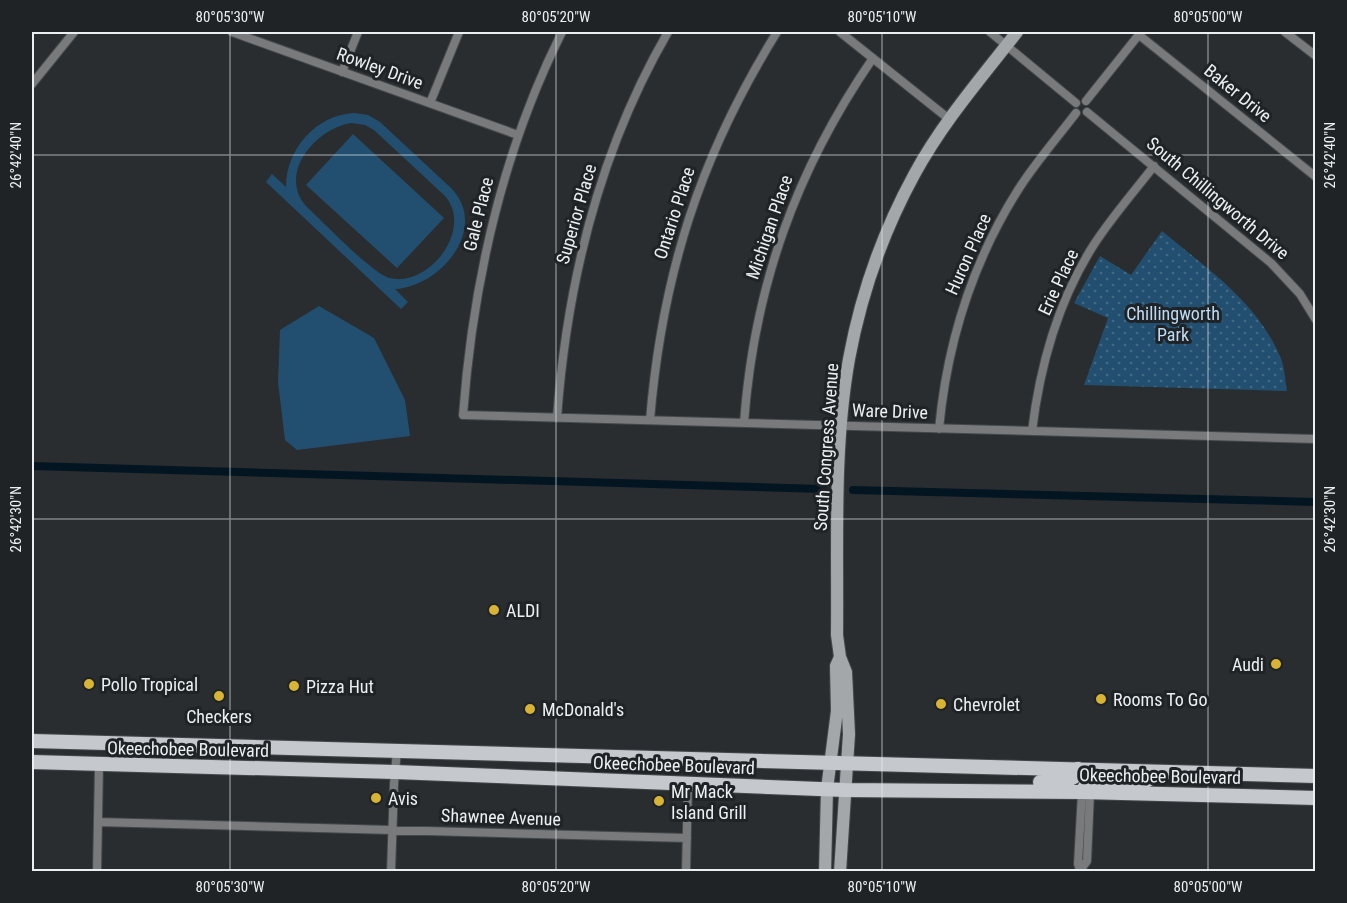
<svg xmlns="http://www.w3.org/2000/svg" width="1347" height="903" viewBox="0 0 1347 903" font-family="'Roboto Condensed',sans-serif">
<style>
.green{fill:#224f6f;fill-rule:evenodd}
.park{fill:url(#park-dots)}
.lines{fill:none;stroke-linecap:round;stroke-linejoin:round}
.canal{stroke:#041522;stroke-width:8}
.street-casing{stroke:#44484b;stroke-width:10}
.secondary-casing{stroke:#44484b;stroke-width:14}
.primary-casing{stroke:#44484b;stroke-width:16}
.street{stroke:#787a7c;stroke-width:8}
.secondary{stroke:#a4a7a9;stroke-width:12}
.primary{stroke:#c5c9cd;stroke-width:14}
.ticks{fill:none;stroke:#eceff1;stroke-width:1.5;stroke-opacity:0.45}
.poi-dot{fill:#d8b434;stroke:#1f2326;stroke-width:2}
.labels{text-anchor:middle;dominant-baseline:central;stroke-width:6;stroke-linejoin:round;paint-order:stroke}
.street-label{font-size:18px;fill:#eceff1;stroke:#1f2326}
.park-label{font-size:18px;fill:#bcdbf4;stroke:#1f2326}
.poi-label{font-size:18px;fill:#eceff1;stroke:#1f2326;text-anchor:start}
.neatline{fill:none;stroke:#eceff1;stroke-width:2}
.ticks-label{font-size:15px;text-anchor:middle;fill:#eceff1}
</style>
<defs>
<pattern id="park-dots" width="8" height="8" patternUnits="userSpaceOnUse" patternTransform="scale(1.5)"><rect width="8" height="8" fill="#224f6f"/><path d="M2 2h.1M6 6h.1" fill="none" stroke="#426984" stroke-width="1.8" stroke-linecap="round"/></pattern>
</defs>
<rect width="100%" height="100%" fill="#292d30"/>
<!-- green -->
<path class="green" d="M354,113L368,115L380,122L452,189C489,229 440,287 395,289L408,302L401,309L266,182L272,174L286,187C286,149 316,115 354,113ZM351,123L365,125L374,130L445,196C474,229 429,288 389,278C372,273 322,221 306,206C277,173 317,128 351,123Z
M353,134L444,218L397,268L306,185Z
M319,306L374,338L405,400L410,436L297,450L285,440L278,382L280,330Z"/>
<!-- park -->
<path class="park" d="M1162,231C1206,268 1259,303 1281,359C1285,369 1285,381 1287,391L1084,385L1108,318L1074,303L1100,256L1131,275Z"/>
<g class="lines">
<!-- canal -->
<path class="canal" d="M32,466L823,489
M853,490L1316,502"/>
<!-- street casing -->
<g class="street-casing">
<path id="street" d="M232,32L518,135
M562,32C502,152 473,282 463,415L1316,439
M840,32L949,119
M990,32L1076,103
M1285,32L1316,56
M1139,35L1316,177
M342,72L358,32
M32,84L74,32
M1086,101L1141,32
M430,103L459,32
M1087,112L1271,263L1300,294L1316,320
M557,418C567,281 599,151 668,32
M650,420C662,275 700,156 777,32
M744,423C754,287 796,170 873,58
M939,429C947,343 972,263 1018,190C1035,163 1057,138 1076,113
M1032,431C1040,365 1057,303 1093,246C1111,218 1133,193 1154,166
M98,822L687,838
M1081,869L1087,861L1090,793
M97,872L99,764
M391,872L394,784L397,750
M686,872L688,784
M1081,872L1078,864L1082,792"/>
</g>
<!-- secondary casing -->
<g class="secondary-casing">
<path id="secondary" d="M825,872L827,789L837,711L836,666L840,657
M840,872L849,734L846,672L840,657L837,635C838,544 833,449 849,359C861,294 883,232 914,175C942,123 981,78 1017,32"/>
</g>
<!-- primary casing -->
<g class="primary-casing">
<path id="primary" d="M32,741L1316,776
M32,762L395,772L845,790L1082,792L1316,798
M1040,782C1054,782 1065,784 1077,775L1078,769
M1082,792L1086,785L1091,782L1148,780"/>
</g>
<!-- street -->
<use href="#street" class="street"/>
<!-- secondary -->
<use href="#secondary" class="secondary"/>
<!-- primary -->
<use href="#primary" class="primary"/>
</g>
<!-- ticks -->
<path class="ticks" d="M230,32V872M556,32V872M882,32V872M1208,32V872M32,155H1316M32,519H1316"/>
<!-- markers -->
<g class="poi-dot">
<circle cx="494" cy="610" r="6"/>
<circle cx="1276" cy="664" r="6"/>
<circle cx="89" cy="684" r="6"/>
<circle cx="294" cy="686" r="6"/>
<circle cx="219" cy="696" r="6"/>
<circle cx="1101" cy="699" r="6"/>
<circle cx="941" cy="704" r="6"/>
<circle cx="530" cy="709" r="6"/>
<circle cx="376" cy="798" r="6"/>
<circle cx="659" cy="801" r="6"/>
</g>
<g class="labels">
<!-- street labels -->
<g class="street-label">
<text transform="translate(380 68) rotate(20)">Rowley Drive</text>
<text transform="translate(1238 93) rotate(39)">Baker Drive</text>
<text transform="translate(1218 198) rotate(40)">South Chillingworth Drive</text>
<text transform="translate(674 213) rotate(-72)">Ontario Place</text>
<text transform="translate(478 214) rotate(-76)">Gale Place</text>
<text transform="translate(576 214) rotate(-74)">Superior Place</text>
<text transform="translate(769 227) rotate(-71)">Michigan Place</text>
<text transform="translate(968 254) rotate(-66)">Huron Place</text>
<text transform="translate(1058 282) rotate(-65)">Erie Place</text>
<text transform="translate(890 411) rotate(2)">Ware Drive</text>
<text transform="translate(826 447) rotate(-86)">South Congress Avenue</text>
<text transform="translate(188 749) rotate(1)">Okeechobee Boulevard</text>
<text transform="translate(674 765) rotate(2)">Okeechobee Boulevard</text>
<text transform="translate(1160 776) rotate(1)">Okeechobee Boulevard</text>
<text transform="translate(501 817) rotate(2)">Shawnee Avenue</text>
</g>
<!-- park labels -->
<g class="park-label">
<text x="1173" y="313">Chillingworth<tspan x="1173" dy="21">Park</tspan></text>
</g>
<!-- poi labels -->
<g class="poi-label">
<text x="506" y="610">ALDI</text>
<text x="1264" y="664" text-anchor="end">Audi</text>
<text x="101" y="684">Pollo Tropical</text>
<text x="306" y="686">Pizza Hut</text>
<text x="1113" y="699">Rooms To Go</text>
<text x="953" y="704">Chevrolet</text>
<text x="542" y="709">McDonald's</text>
<text x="219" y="716" text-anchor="middle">Checkers</text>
<text x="671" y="791">Mr Mack<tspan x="671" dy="21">Island Grill</tspan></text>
<text x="388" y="798">Avis</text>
</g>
</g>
<!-- border -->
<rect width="1347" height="903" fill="none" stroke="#1f2326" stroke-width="66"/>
<rect x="33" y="33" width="1281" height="837" class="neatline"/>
<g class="ticks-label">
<text x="230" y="22">80°05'30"W</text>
<text x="556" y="22">80°05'20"W</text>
<text x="882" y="22">80°05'10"W</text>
<text x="1208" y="22">80°05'00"W</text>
<text transform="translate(16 155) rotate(-90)" y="5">26°42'40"N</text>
<text transform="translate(1330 155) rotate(-90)" y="5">26°42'40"N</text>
<text transform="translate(16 519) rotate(-90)" y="5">26°42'30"N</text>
<text transform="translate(1330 519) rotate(-90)" y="5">26°42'30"N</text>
<text x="230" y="892">80°05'30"W</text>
<text x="556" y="892">80°05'20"W</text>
<text x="882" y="892">80°05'10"W</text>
<text x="1208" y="892">80°05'00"W</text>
</g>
</svg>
